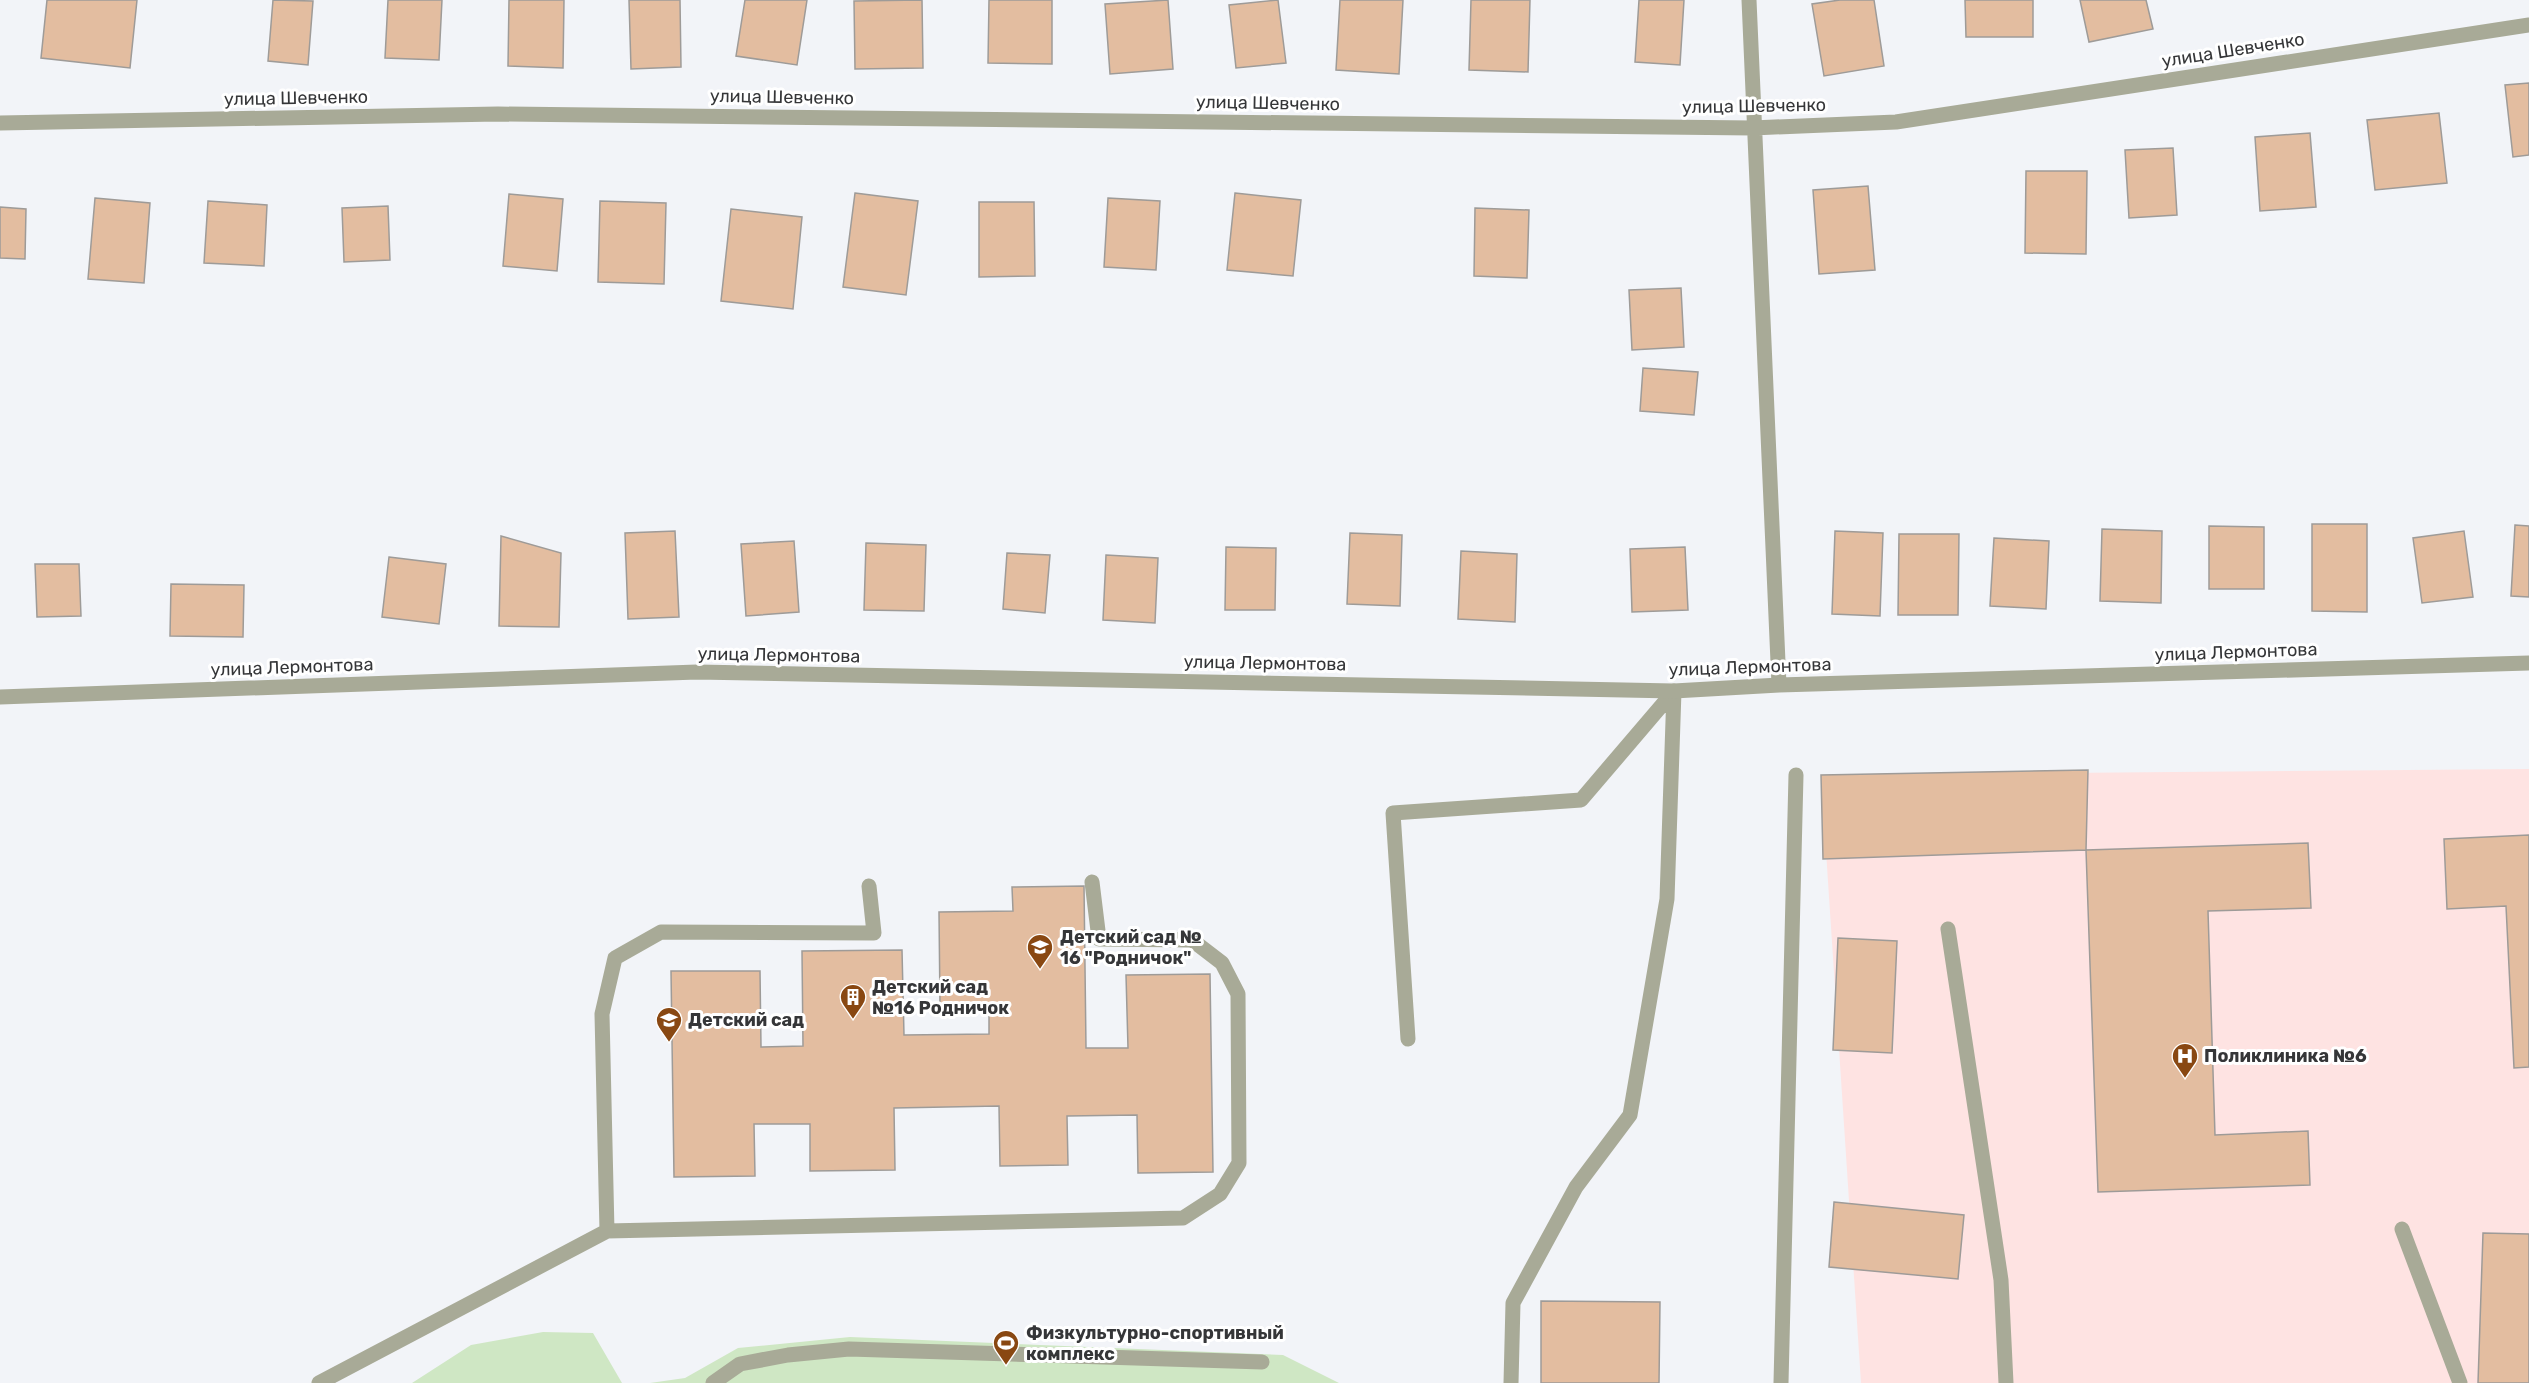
<svg xmlns="http://www.w3.org/2000/svg" width="2529" height="1383" viewBox="0 0 2529 1383" font-family="Rubik,sans-serif">
<style>
.medical{fill:#fee3e2}
.green{fill:#cfe7c4}
.building{fill:#e3bda0;stroke:#9e9b98;stroke-width:1.5}
.lines{fill:none;stroke-linecap:round;stroke-linejoin:round}
.service{stroke:#a8aa97;stroke-width:15}
.minor{stroke:#a8aa97;stroke-width:15}
.labels{text-anchor:middle;dominant-baseline:central;stroke-width:6;stroke-linejoin:round;paint-order:stroke}
.street-label{font-size:18px;fill:#353638;stroke:#fff}
.poi-label{font-size:18px;font-weight:bold;fill:#353638;stroke:#fff;text-anchor:start}
</style>
<rect width="100%" height="100%" fill="#f2f4f8"/>
<!-- medical -->
<path class="medical" d="M2529,769V1383H1861L1821,775Z"/>
<!-- green -->
<path class="green" d="M543,1332L593,1333L622,1383H412L471,1345Z
M850,1337L1283,1355L1339,1383H650L685,1378L738,1348Z"/>
<!-- building -->
<path class="building" d="M47,0H137L130,68L41,58Z
M273,0L313,1L308,65L268,61Z
M388,0H442L439,60L385,58Z
M509,0H564L563,68L508,66Z
M629,0H680L681,67L631,69Z
M745,0H807L797,65L736,56Z
M922,0L923,68L855,69L854,1Z
M989,0H1052V64L988,63Z
M1168,0L1173,69L1110,74L1105,4Z
M1278,0L1286,63L1236,68L1229,5Z
M1340,0H1403L1399,74L1336,70Z
M1471,0H1530L1528,72L1469,70Z
M1639,0H1684L1680,65L1635,62Z
M1840,0H1874L1884,66L1824,76L1812,4Z
M1965,0H2033V37H1966Z
M2080,0H2146L2153,29L2089,42Z
M2529,83V155L2513,157L2505,85Z
M2439,113L2447,183L2375,190L2367,120Z
M2310,133L2316,207L2260,211L2255,137Z
M2173,148L2177,215L2129,218L2125,150Z
M2026,171H2087L2086,254L2025,253Z
M1868,186L1875,270L1819,274L1813,190Z
M855,193L918,201L906,295L843,287Z
M1235,193L1301,200L1293,276L1227,270Z
M509,194L563,199L557,271L503,266Z
M95,198L150,203L144,283L88,279Z
M1108,198L1160,201L1156,270L1104,267Z
M208,201L267,205L264,266L204,263Z
M600,201L666,203L664,284L598,282Z
M979,202H1034L1035,276L979,277Z
M388,206L390,260L344,262L342,208Z
M0,207L26,209L25,259L0,258Z
M1475,208L1529,210L1527,278L1474,276Z
M731,209L802,217L793,309L721,301Z
M1681,288L1684,347L1632,350L1629,290Z
M1643,368L1698,372L1694,415L1640,411Z
M2312,524H2367V612L2312,611Z
M2515,525L2529,526V597L2511,596Z
M2209,526L2264,527V589H2209Z
M2102,529L2162,531L2161,603L2100,601Z
M675,531L679,617L628,619L625,533Z
M1835,531L1883,533L1880,616L1832,614Z
M2464,531L2473,597L2422,603L2413,538Z
M1350,533L1402,535L1400,606L1347,604Z
M1899,534H1959L1958,615H1898Z
M501,536L561,553L559,627L499,626Z
M1994,538L2049,541L2046,609L1990,606Z
M794,541L799,612L746,616L741,544Z
M866,543L926,545L924,611L864,610Z
M1226,547L1276,548L1275,610H1225Z
M1685,547L1688,610L1632,612L1630,549Z
M1461,551L1517,554L1515,622L1458,619Z
M1007,553L1050,555L1045,613L1003,609Z
M1106,555L1158,558L1155,623L1103,620Z
M389,557L446,564L439,624L382,617Z
M35,564H79L81,616L37,617Z
M171,584L244,585L243,637L170,636Z
M2088,770L2086,850L1823,859L1821,775Z
M2529,835V1067L2514,1068L2506,906L2447,909L2444,839Z
M2308,843L2311,908L2208,911L2215,1135L2308,1131L2310,1185L2098,1192L2086,850Z
M1084,886L1086,1048H1128L1126,975L1210,974L1213,1172L1138,1173L1137,1115L1067,1116L1068,1165L1000,1166L999,1106L894,1108L895,1170L810,1171V1124H754L755,1176L674,1177L671,971H760L761,1047L803,1046L802,951L902,950L904,1035L989,1034V1005L940,1006L939,912L1013,911L1012,887Z
M1838,938L1897,941L1892,1053L1833,1050Z
M1834,1202L1964,1215L1958,1279L1829,1267Z
M2483,1233L2529,1234V1383H2478Z
M1541,1301L1660,1302L1659,1383H1541Z"/>
<g class="lines">
<!-- service -->
<path class="service" d="M1948,929L2001,1280L2006,1383
M1408,1039L1393,813L1581,800L1674,691
M2402,1229L2460,1383
M607,1231L602,1014L615,958L661,932L874,933L869,886
M319,1383L607,1231L1183,1218L1220,1194L1239,1163L1238,994L1222,963L1192,940L1099,939L1092,882
M713,1383L740,1364L788,1355L849,1349L1262,1362
M1511,1383L1513,1303L1576,1187L1630,1115L1667,899L1674,691"/>
<!-- minor -->
<path class="minor" d="M1749,0L1779,685
M0,123L498,114L1753,128L1896,122L2529,25
M0,697L697,672L1674,691L1779,685L2529,663
M1781,1383L1796,775"/>
</g>
<!-- icons -->
<defs>
<g id="school-pin" transform="scale(1.35)"><path d="M0 17L-7.5 6A9.5 9.5 0 1 1 7.5 6Z" fill="#894812" stroke="#fff"/><path d="M0-5L7-2L0 1L-7-2ZM-4 1L0 2.5L4 1V4Q0 6-4 4Z" fill="#fff"/></g>
<g id="building-pin" transform="scale(1.35)"><path d="M0 17L-7.5 6A9.5 9.5 0 1 1 7.5 6Z" fill="#894812" stroke="#fff"/><path d="M-4-6H4V6H1V3H-1V6H-4ZM-2.5-4.3h1.7v1.8h-1.7ZM.8-4.3h1.7v1.8H.8ZM-2.5-1h1.7V.8h-1.7ZM.8-1h1.7V.8H.8Z" fill="#fff"/></g>
<g id="hospital-pin" transform="scale(1.35)"><path d="M0 17L-7.5 6A9.5 9.5 0 1 1 7.5 6Z" fill="#894812" stroke="#fff"/><path d="M-5-5h3v3.5h4V-5h3V5h-3V1.5h-4V5h-3Z" fill="#fff"/></g>
<g id="stadium-pin" transform="scale(1.35)"><path d="M0 17L-7.5 6A9.5 9.5 0 1 1 7.5 6Z" fill="#894812" stroke="#fff"/><path d="M0-5a6.5 5 0 1 0 0 10a6.5 5 0 1 0 0-10ZM-3.5-1.8h7v3.6h-7Z" fill="#fff"/></g>
</defs>
<g fill-rule="evenodd">
<use href="#school-pin" x="1040" y="947"/>
<use href="#building-pin" x="853" y="997"/>
<use href="#school-pin" x="669" y="1020"/>
<use href="#hospital-pin" x="2185" y="1056"/>
<use href="#stadium-pin" x="1006" y="1343"/>
</g>
<g class="labels">
<!-- street labels -->
<g class="street-label">
<text transform="translate(2233 50) rotate(-9)">улица Шевченко</text>
<text transform="translate(782 97) rotate(1)">улица Шевченко</text>
<text transform="translate(296 98) rotate(-1)">улица Шевченко</text>
<text transform="translate(1268 103) rotate(1)">улица Шевченко</text>
<text transform="translate(1754 106) rotate(-1)">улица Шевченко</text>
<text transform="translate(2236 652) rotate(-2)">улица Лермонтова</text>
<text transform="translate(779 655) rotate(1)">улица Лермонтова</text>
<text transform="translate(1265 663) rotate(1)">улица Лермонтова</text>
<text transform="translate(292 667) rotate(-2)">улица Лермонтова</text>
<text transform="translate(1750 667) rotate(-2)">улица Лермонтова</text>
</g>
<!-- poi labels -->
<g class="poi-label">
<text x="1060" y="937">Детский сад №<tspan x="1060" dy="21">16 "Родничок"</tspan></text>
<text x="872" y="987">Детский сад<tspan x="872" dy="21">№16 Родничок</tspan></text>
<text x="688" y="1020">Детский сад</text>
<text x="2204" y="1056">Поликлиника №6</text>
<text x="1026" y="1333">Физкультурно-спортивный<tspan x="1026" dy="21">комплекс</tspan></text>
</g>
</g>
</svg>
